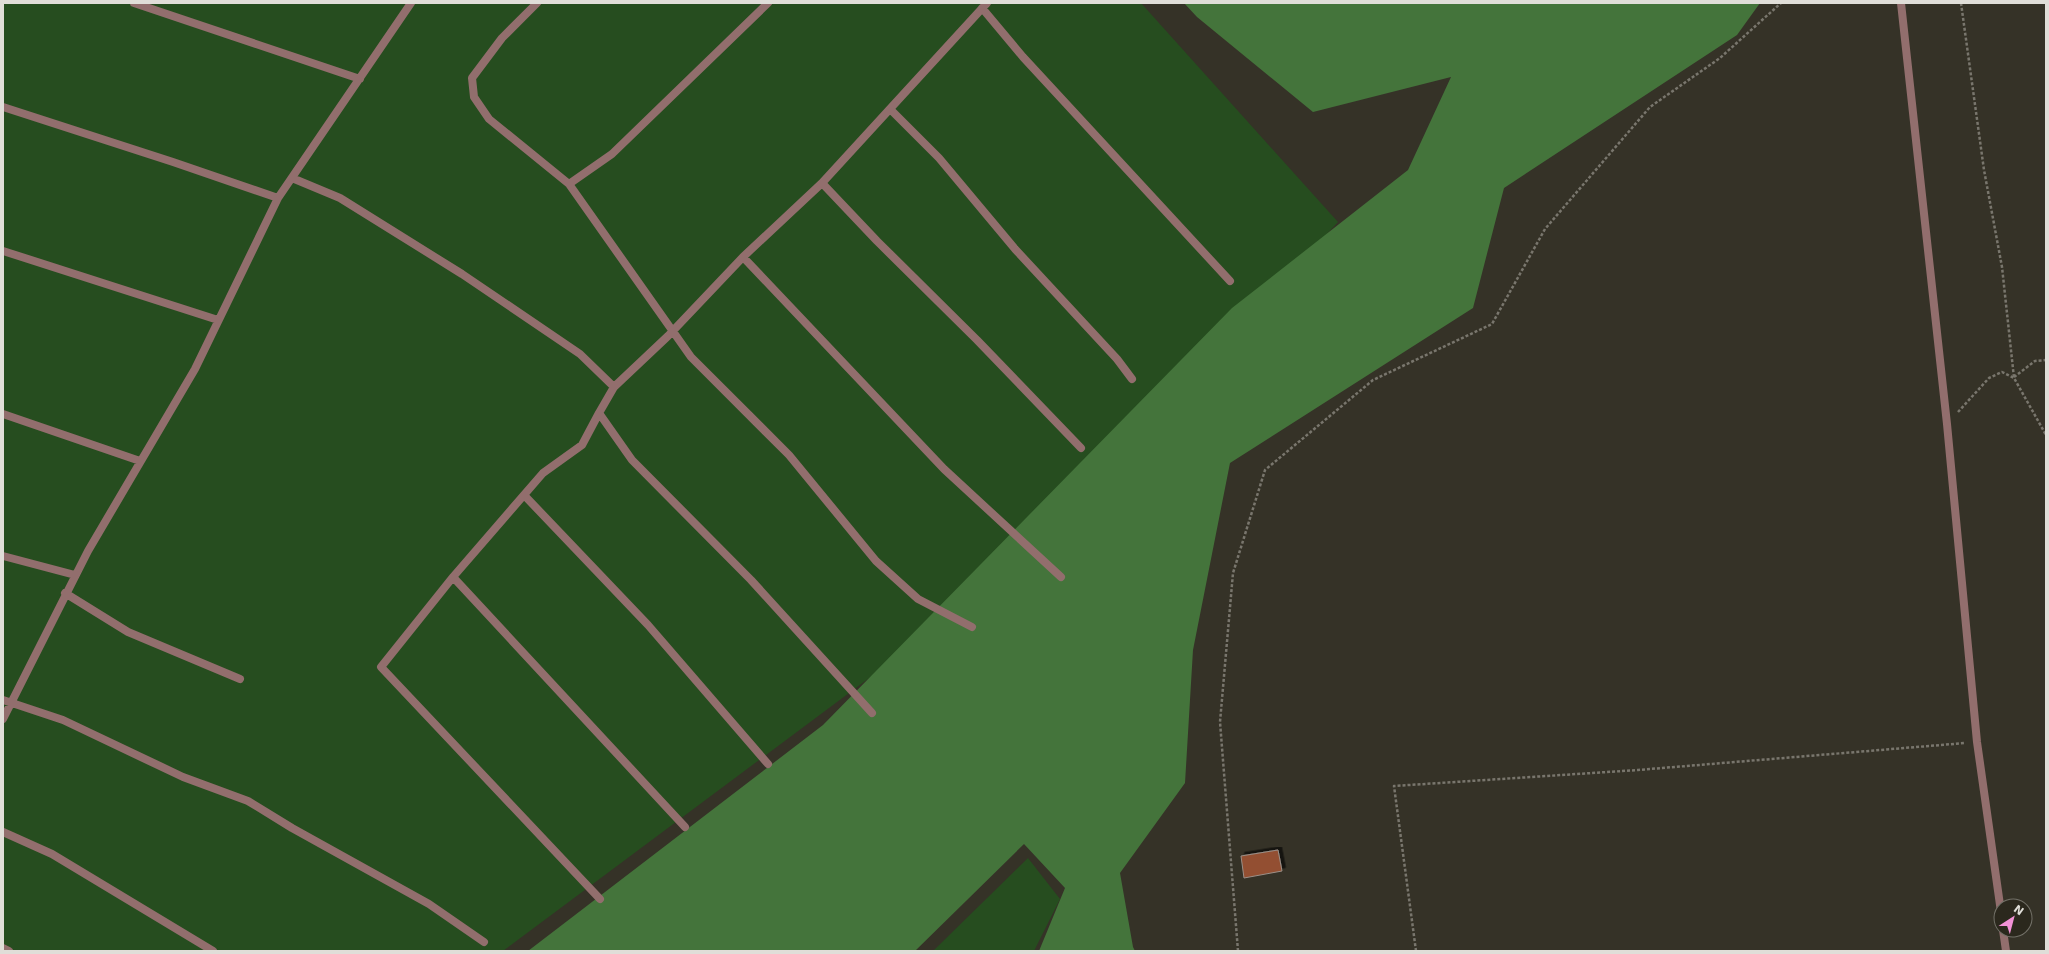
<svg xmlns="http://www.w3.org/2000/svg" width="2049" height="954" viewBox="0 0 2049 954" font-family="'DejaVu Sans',sans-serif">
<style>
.green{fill:#264d1f}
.forest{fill:#44743b}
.building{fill:#935030;stroke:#9c8f88;filter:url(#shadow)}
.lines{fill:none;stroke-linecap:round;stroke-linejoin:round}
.path{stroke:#79766d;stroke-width:2.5;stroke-dasharray:3 2;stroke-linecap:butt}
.minor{stroke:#926e6d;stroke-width:8}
</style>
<defs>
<filter id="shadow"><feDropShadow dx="3.5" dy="-3.5" stdDeviation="0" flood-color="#0009"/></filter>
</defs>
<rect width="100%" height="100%" fill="#353227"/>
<!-- green -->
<path class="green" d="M3,3H1141L1338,222L1018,567L503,951H3Z
M1028,858L1060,899L1034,951H933Z"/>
<!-- forest -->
<path class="forest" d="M1184,3H1760L1737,35L1504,188L1473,308L1230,463L1193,650L1185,783L1120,873L1133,947L1135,951H1039L1065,888L1024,844L915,951H528L823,725L1232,308L1408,170L1451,77L1313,112L1197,17Z"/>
<!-- building -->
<path class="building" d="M1278,850L1282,871L1244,878L1241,856Z"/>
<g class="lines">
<!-- path -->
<path class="path" d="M1961,3L1984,170L2002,267L2014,378
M2014,377L2035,361L2046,360
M1958,412L1989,378L2002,372L2014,378L2046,435
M1238,951L1220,722L1233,573L1265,470L1373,380L1492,324L1545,229L1650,107L1720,58L1781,3
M1416,951L1394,786L1638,770L1965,743"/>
<!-- minor -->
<path class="minor" d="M134,3L360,79
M537,3L502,38L472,78L474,97L489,119L569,184L691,357L789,455L876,561L918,599L972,627
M1901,3L1947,424L1977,742L2001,912
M982,8L1023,57L1230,281
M3,107L173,162L278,198
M890,109L939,158L1015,249L1117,359L1132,379
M292,178L340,198L462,274L580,354L614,387
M822,183L877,241L977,340L1081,448
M569,184L612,154L768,3
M3,251L218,320
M743,257L944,469L1061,577
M599,413L582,445L543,473L453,577L381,667L600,899
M3,414L140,461
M524,495L648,625L768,764
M3,556L75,575
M453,577L685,827
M65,593L128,632L240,679
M3,700L63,720L183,777L248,801L292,828L429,904L484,942
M872,713L751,580L632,460L599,413L614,387L668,336L743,257L822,183L987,3
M3,719L88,551L195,369L278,198L411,3
M3,832L52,854L213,951
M2003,930L2006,951
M3,948L9,951"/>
</g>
<!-- border -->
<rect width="2049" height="954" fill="none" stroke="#e0ded8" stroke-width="8"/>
<!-- north arrow -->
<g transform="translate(2013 918) rotate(36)"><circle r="19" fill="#2b281d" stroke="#737168"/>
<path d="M0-3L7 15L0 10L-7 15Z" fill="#f391d6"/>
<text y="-6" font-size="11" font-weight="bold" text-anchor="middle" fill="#e0ded8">N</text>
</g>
</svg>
